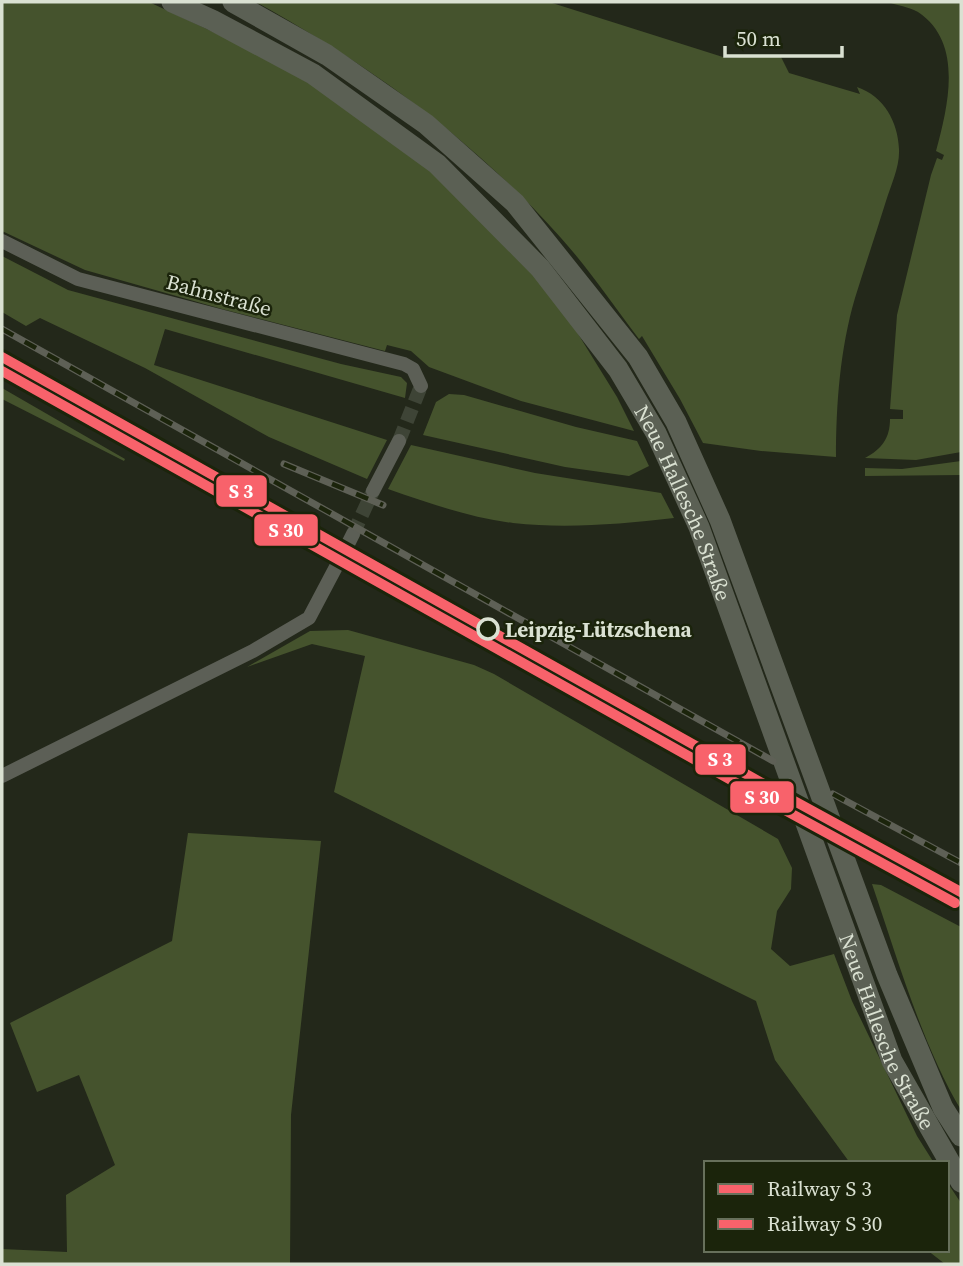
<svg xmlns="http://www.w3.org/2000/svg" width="963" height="1266" viewBox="0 0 963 1266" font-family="'Source Serif 4',serif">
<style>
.green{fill:#45532d}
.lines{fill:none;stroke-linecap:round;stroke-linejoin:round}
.minor-tunnel{stroke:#3e4436;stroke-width:14;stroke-dasharray:14 7;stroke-linecap:butt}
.minor{stroke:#5c5f56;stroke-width:14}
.primary{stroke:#5b6054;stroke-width:21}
.rail-casing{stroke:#5e6056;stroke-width:7}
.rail{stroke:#1b240b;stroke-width:4.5;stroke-dasharray:13;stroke-linecap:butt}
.rail-1-casing{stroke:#1b240b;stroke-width:16}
.rail-2-casing{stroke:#1b240b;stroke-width:16}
.rail-1{stroke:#f8626b;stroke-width:10}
.rail-2{stroke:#f8626b;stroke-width:10}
.stop-dot{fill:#1b240b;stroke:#dae1d2;stroke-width:3.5}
.labels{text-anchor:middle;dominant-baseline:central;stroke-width:5;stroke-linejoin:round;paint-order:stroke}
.street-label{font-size:21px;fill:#dae1d2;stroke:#1b240b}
.stop-label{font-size:21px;font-weight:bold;fill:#dae1d2;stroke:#1b240b;text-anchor:start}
.line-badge{stroke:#1b240b;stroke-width:2.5}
.badge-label{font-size:19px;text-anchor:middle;font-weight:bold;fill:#fff}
</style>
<rect width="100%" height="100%" fill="#23281a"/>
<!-- green -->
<path class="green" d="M2,2H149L282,64L409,150L501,235L562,308L617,397L634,431L521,401L429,367L411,351L387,345L385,351L222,309L85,270L2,231Z
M256,2H549L726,58L770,55L781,57L789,73L860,94L857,87C884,96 898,122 899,149C900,166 891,185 886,201C876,233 865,266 855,298C840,349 836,405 836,457L761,451L703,443L680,399L642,336L639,339C613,305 589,269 561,238C473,139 371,66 256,2Z
M887,2H961V452L916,460L865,458C882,449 890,438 890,419H903V410L890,409L897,315L931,175L937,158L942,160L944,155L936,151C949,103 963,42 918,12C909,7 897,5 887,2Z
M2,256L68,290L341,364L401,377L407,383L405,398L165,329L154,365L387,440L367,479L269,437L145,368L40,318L26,326L2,312Z
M2,388L125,459L124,461L2,399Z
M449,394L464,395L576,427L637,441L649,466L629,476L565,467L423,435L436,402Z
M411,445L535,473L661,493L674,518C620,524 567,529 513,523C471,518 428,503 388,489Z
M961,461V475L865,476V468L902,469Z
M348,630L474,665L494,674L778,839L792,868L791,889L777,911L771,949L790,966L834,954L852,1001L917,1136L934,1163H850L775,1060L756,1001L334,792L365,656L312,644L247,667L310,631Z
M188,833L321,841L291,1115L290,1264H2V1249L67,1252L66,1195L115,1165L79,1075L37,1092L10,1023L172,941Z
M872,884L881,885L961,927V1110C922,1045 897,957 872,884Z
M947,1182L961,1203V1264H945L927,1250H947Z"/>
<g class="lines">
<!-- minor-tunnel -->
<path class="minor-tunnel" d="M399,441L421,386
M353,534L373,491
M337,565L348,544"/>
<!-- minor -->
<path class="minor" d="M2,241L78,279L404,364L413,369L421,386
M373,491L399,441
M348,544L353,534
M2,776L253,651L309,618L337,565"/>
<!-- primary -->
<g class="primary">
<path id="s1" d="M172,2L212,20L313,74L437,164L540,268L618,369L656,433L699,527L892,1061L961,1182"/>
<path d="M233,2L327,55L426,124L515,203L638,357L676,422L720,520L887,975L943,1108L961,1136"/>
</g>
<!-- rail casing -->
<g class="rail-casing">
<path id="rail" d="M2,329L773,761
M284,464L383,505
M833,794L961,863"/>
</g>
<!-- rail -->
<use href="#rail" class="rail"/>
<!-- rail-1 casing -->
<g class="rail-1-casing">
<path id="rail-1" d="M2,357L787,797L961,892"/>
</g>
<!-- rail-2 casing -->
<g class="rail-2-casing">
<path id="rail-2" d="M2,371L781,808L955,903"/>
</g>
<!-- rail-1 -->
<use href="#rail-1" class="rail-1"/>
<!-- rail-2 -->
<use href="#rail-2" class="rail-2"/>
</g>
<!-- markers -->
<circle class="stop-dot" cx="488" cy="629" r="10"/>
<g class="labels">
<!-- street labels -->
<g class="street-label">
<text transform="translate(219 295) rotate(15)">Bahnstraße</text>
<text stroke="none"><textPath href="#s1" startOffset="735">Neue Hallesche Straße</textPath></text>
<text stroke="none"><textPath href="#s1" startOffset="1302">Neue Hallesche Straße</textPath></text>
</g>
<!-- stop labels -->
<g class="stop-label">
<text x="505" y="629">Leipzig-Lützschena</text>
</g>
</g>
<g class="line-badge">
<rect x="215" y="474" width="53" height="34" rx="7" fill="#f8626b"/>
<rect x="253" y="513" width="66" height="34" rx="7" fill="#f8626b"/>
<rect x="694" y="743" width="53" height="33" rx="7" fill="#f8626b"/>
<rect x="729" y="780" width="66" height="34" rx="7" fill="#f8626b"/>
</g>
<g class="badge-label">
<text x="241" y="498">S 3</text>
<text x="286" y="537">S 30</text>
<text x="720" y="766">S 3</text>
<text x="762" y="804">S 30</text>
</g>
<!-- border -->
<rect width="963" height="1266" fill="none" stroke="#dae1d2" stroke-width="7"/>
<!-- legend -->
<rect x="704" y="1161" width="245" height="91" fill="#1b240b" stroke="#67705b" stroke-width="2"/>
<rect x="718" y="1184" width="35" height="10" fill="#f8626b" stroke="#67705b" stroke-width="2"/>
<text x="767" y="1196" font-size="21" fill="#dae1d2">Railway S 3</text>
<rect x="718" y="1219" width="35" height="10" fill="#f8626b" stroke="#67705b" stroke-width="2"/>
<text x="767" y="1231" font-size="21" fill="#dae1d2">Railway S 30</text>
<!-- scale -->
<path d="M725 46v10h117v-10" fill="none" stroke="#dae1d2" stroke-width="3.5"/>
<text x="736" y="46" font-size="21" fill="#dae1d2" stroke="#1b240b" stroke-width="5" paint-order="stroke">50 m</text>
</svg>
